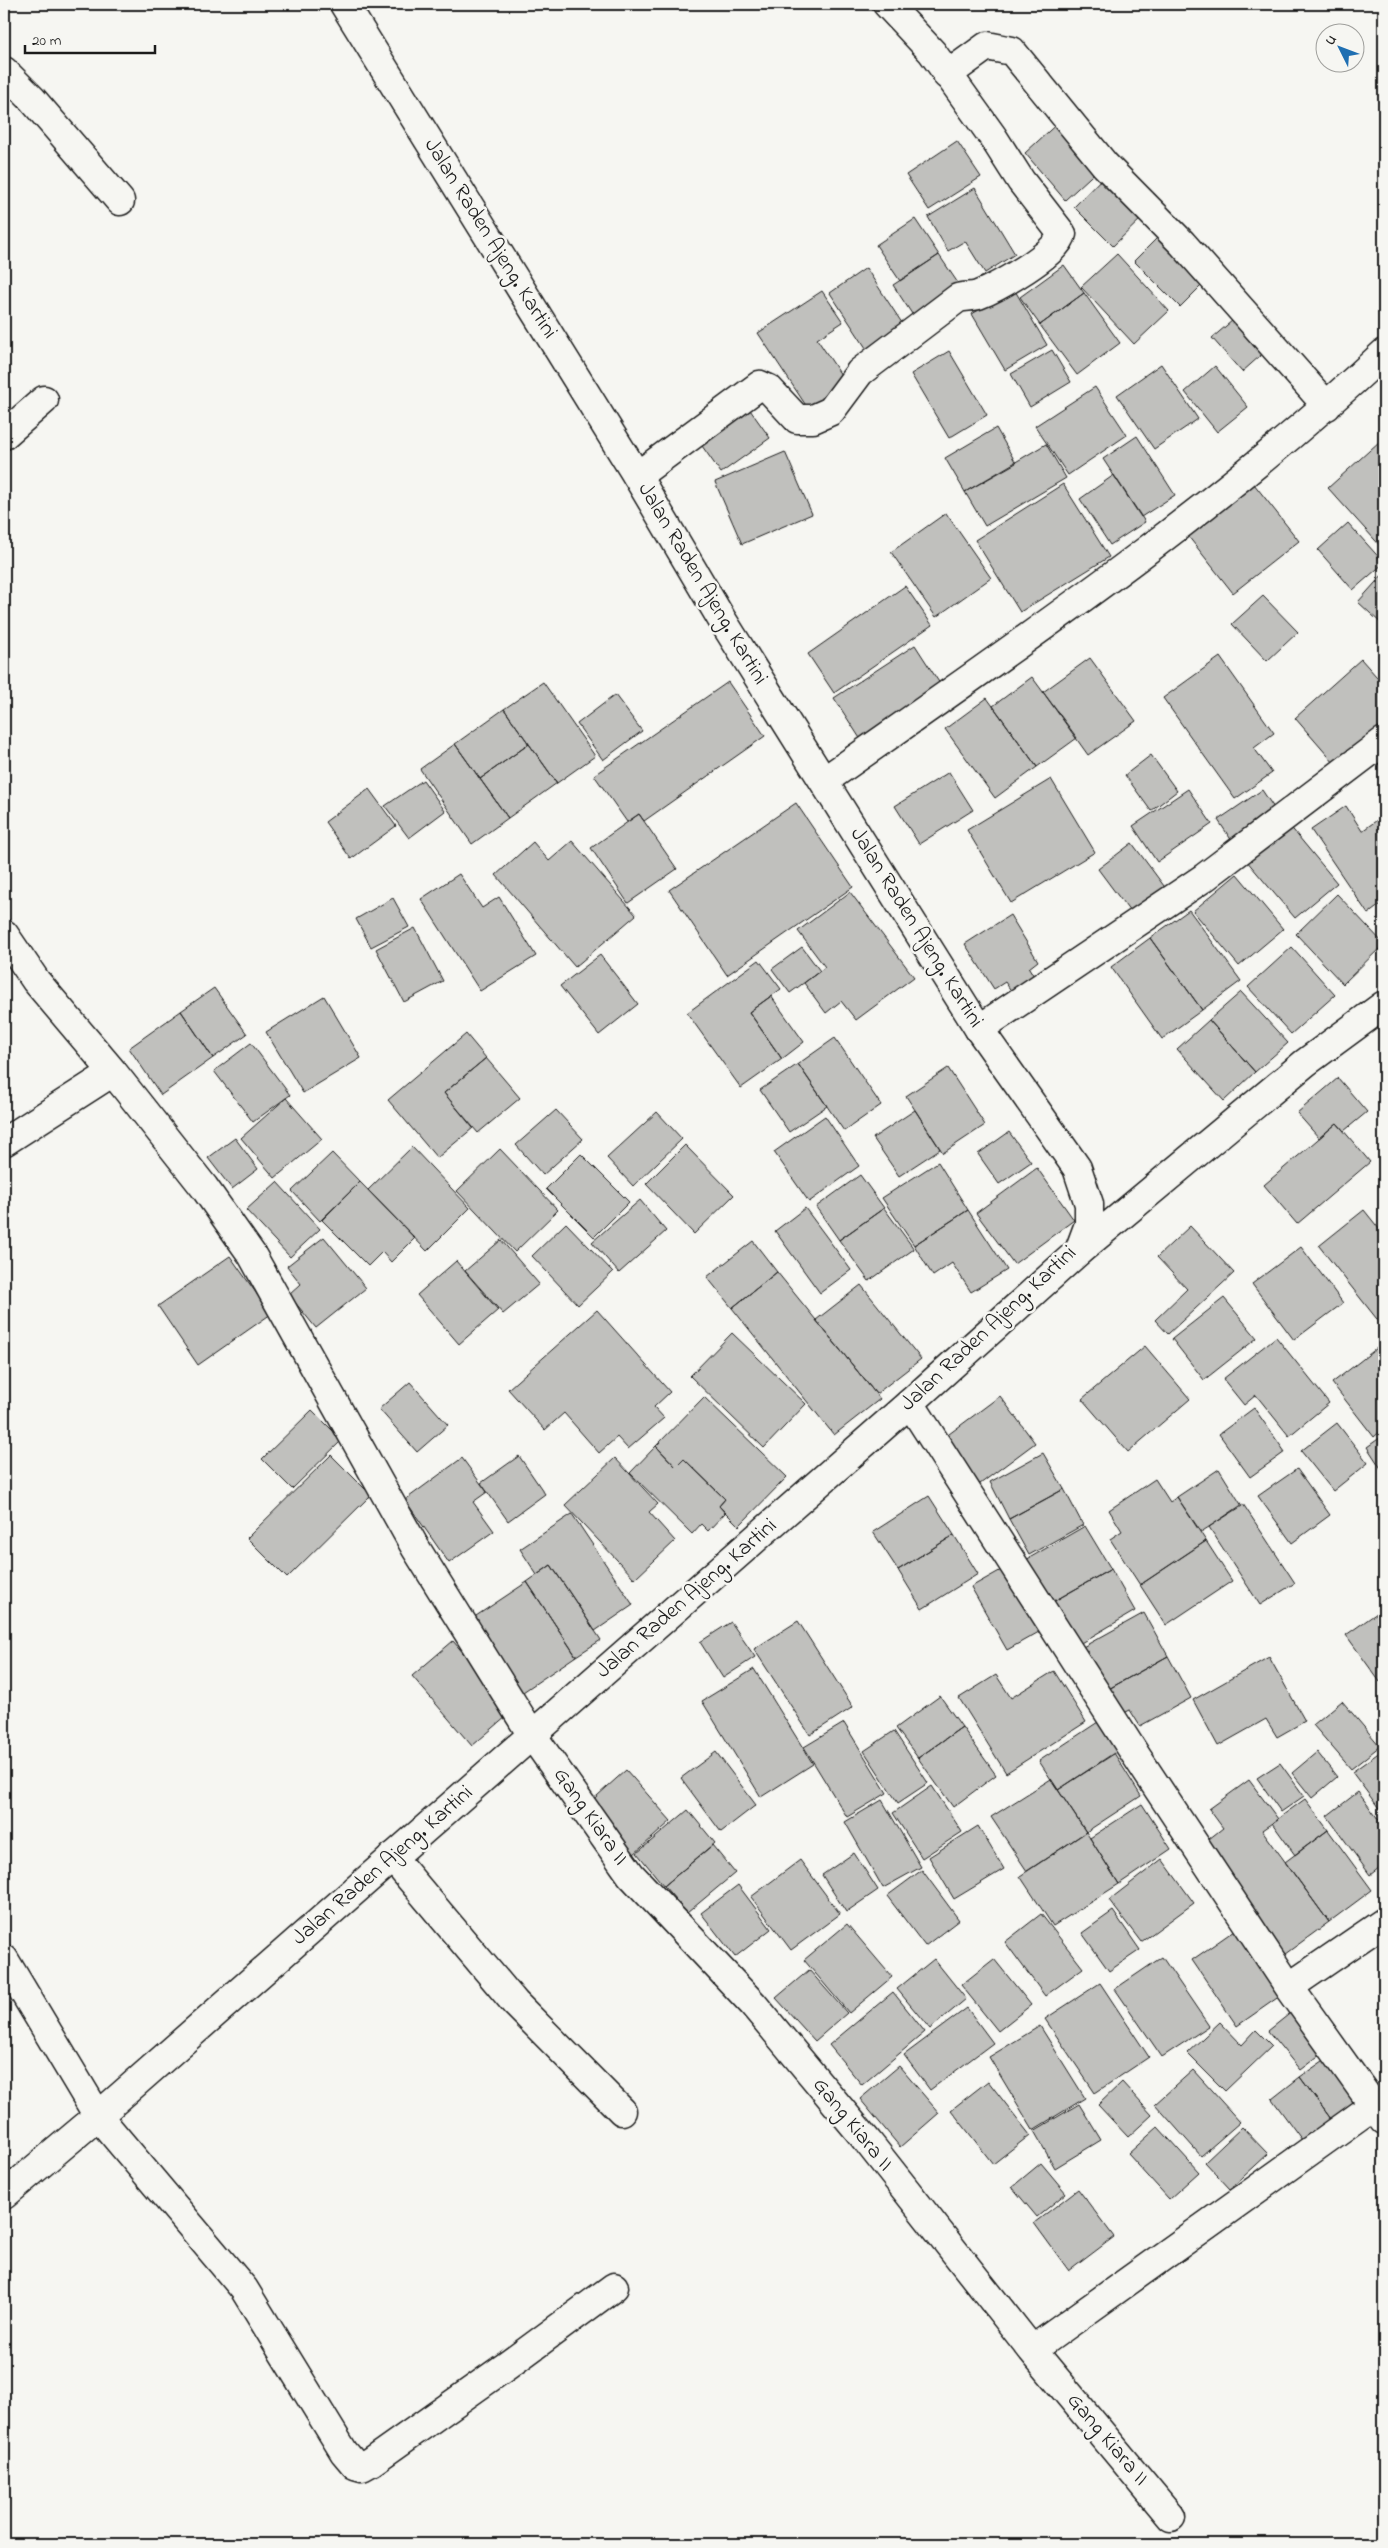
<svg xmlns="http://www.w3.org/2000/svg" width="1388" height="2548" viewBox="0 0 1388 2548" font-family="'Indie Flower',sans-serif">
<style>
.building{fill:#c0c0bd;stroke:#1c1c1c}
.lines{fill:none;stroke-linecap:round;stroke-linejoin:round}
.minor-casing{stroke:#1c1c1c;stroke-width:31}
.secondary-casing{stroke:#1c1c1c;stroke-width:31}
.minor{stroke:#f6f6f2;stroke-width:28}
.secondary{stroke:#f6f6f2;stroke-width:28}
.labels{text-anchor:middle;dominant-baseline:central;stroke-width:5;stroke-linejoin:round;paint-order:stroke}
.street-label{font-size:22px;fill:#1c1c1c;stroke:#f6f6f2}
</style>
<rect width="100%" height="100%" fill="#f6f6f2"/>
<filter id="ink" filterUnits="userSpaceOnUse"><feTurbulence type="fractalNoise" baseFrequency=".02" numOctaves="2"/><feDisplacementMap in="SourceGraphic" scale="10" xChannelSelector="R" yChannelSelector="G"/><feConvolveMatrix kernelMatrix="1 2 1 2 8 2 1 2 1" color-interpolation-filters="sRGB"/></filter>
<g filter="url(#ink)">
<!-- building -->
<path class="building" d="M1061,120L1102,166L1065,200L1025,153Z
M957,141L981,177L929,210L906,175Z
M1107,173L1147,213L1113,246L1074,207Z
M975,188L1015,254L985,273L965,241L948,251L928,217Z
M915,219L939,255L900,281L876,245Z
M1162,233L1208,279L1180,307L1134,261Z
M1117,254L1169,311L1134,344L1081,287Z
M939,255L962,289L916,320L893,285Z
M1064,265L1084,293L1040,325L1020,297Z
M866,268L904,326L868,351L830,293Z
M1014,289L1047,345L1005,370L972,314Z
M822,291L843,322L817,339L849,387L811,413L758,333Z
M1084,293L1120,343L1077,375L1040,325Z
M1240,314L1269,348L1242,372L1212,338Z
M1052,350L1071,382L1030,407L1011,374Z
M949,351L987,415L949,438L911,374Z
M1161,364L1198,419L1154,449L1117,395Z
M1215,366L1248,407L1217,432L1185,392Z
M1095,387L1127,435L1068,475L1035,426Z
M743,400L770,438L721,473L695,436Z
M996,428L1016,463L965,492L945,458Z
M1137,436L1175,495L1141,517L1103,459Z
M1380,441L1384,446V550L1328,488Z
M1046,444L1066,478L985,526L965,492Z
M785,452L812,514L742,544L715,482Z
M1114,475L1145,522L1110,545L1080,499Z
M1063,484L1109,557L1020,612L975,540Z
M1254,484L1299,541L1233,593L1188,536Z
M946,513L991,578L936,617L891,552Z
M1348,523L1384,563L1353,590L1318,550Z
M1384,573V626L1358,602Z
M905,586L932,625L834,693L808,654Z
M1263,596L1298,632L1267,661L1232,624Z
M915,645L944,690L863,743L834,698Z
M1220,657L1274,733L1254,748L1272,773L1235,799L1163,698Z
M1090,658L1136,721L1088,755L1043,692Z
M1361,659L1384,685V732L1341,771L1295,718Z
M1032,677L1077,738L1037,767L993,706Z
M543,682L595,756L557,783L504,709Z
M728,682L765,736L644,821L639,814L627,822L594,775Z
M615,695L642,731L603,760L577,724Z
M987,698L1037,767L995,798L945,729Z
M504,709L529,744L480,779L455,744Z
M455,744L508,818L472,844L420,769Z
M529,744L557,783L508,818L480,779Z
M1151,755L1177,791L1151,811L1125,775Z
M949,772L973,810L919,844L895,806Z
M1051,779L1095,852L1011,903L967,830Z
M423,780L445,811L409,838L385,806Z
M369,789L396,826L351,859L325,822Z
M1188,789L1212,824L1157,862L1133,826Z
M1262,790L1280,817L1236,847L1218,820Z
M796,803L853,887L727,975L669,890Z
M1346,806L1362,831L1380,818L1384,824V902L1368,914L1311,830Z
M639,814L677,869L628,903L591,848Z
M1289,825L1337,883L1295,918L1246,860Z
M572,841L636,915L575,967L496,875L533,842L549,861Z
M1132,843L1167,890L1133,916L1098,869Z
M459,874L482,908L499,897L536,956L480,991L421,899Z
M1237,874L1283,929L1239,966L1193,911Z
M850,892L914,977L856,1020L841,1001L826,1013L804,983L825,967L798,931Z
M1337,894L1384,944L1343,984L1296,934Z
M393,898L409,927L371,947L356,919Z
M1189,910L1241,981L1202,1010L1150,938Z
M1010,915L1038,961L1029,968L1035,978L1012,992L1005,982L994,989L965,944Z
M415,928L443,981L404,1002L376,949Z
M1150,938L1202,1010L1162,1039L1111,967Z
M802,947L820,971L790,993L772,969Z
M1292,947L1335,995L1291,1034L1248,987Z
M600,955L638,1004L599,1035L560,986Z
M759,960L781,989L749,1012L782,1059L741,1088L687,1013Z
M214,988L247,1034L213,1058L181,1011Z
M1241,992L1288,1043L1255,1072L1209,1020Z
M324,996L361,1058L303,1093L266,1032Z
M771,996L804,1042L782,1059L749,1012Z
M181,1011L213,1058L161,1095L129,1048Z
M1209,1020L1255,1072L1224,1101L1177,1049Z
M466,1034L486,1058L444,1093L473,1128L437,1158L388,1100Z
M835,1038L881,1105L844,1131L798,1064Z
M251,1043L290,1095L253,1122L214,1071Z
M486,1058L520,1098L478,1133L444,1093Z
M798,1064L827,1106L789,1132L760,1090Z
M948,1068L985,1125L943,1153L906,1096Z
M1338,1078L1367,1112L1344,1131L1337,1123L1319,1138L1297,1113Z
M286,1098L322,1139L275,1178L241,1138Z
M556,1110L583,1139L543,1175L516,1145Z
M915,1110L940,1149L899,1176L873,1138Z
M657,1112L682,1139L633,1186L607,1158Z
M825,1116L859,1166L809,1202L774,1152Z
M1337,1123L1370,1162L1297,1224L1264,1185Z
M1009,1132L1031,1162L999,1184L978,1154Z
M235,1138L258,1169L232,1189L208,1158Z
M685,1145L734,1195L694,1234L646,1184Z
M412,1147L470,1208L427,1251L368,1190Z
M500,1149L558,1210L515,1252L457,1191Z
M332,1153L360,1182L320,1221L292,1191Z
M581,1154L629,1202L594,1237L546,1189Z
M938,1162L968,1210L914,1245L882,1198Z
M1037,1168L1074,1220L1014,1264L976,1213Z
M860,1175L884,1208L839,1240L816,1207Z
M277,1182L320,1229L290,1257L246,1210Z
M360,1182L415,1238L391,1262L382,1252L368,1266L322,1220Z
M640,1200L666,1231L619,1273L592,1242Z
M805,1208L851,1270L820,1293L775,1231Z
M884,1208L914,1249L869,1281L839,1240Z
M968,1210L1007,1270L971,1292L952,1263L933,1276L914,1245Z
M1364,1210L1384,1235V1328L1319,1246Z
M566,1223L613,1272L578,1305L532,1256Z
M1190,1226L1234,1273L1168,1334L1155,1320L1187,1289L1157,1257Z
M324,1237L366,1288L316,1328L289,1295L301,1284L287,1266Z
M501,1240L539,1284L503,1314L465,1271Z
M753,1241L777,1272L732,1308L707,1277Z
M1301,1247L1343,1303L1294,1340L1252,1284Z
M230,1256L271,1314L198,1365L158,1306Z
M456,1261L498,1310L459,1344L417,1295Z
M777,1272L880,1399L834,1435L732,1308Z
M861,1285L921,1359L876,1394L816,1320Z
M1224,1298L1257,1338L1204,1380L1172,1339Z
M597,1310L670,1392L654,1407L664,1418L628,1449L617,1437L599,1453L564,1413L545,1430L508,1389Z
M732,1333L806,1404L764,1448L690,1376Z
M1276,1337L1329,1403L1289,1436L1256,1395L1244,1405L1223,1379Z
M1381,1345L1384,1349V1428L1374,1437L1332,1383Z
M1145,1346L1190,1399L1128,1452L1082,1399Z
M410,1382L448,1425L417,1452L379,1409Z
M1000,1396L1035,1443L976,1487L941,1440Z
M704,1397L787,1477L739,1526L719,1506L725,1499L684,1459L676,1467L656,1446Z
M1254,1408L1285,1452L1250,1477L1219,1434Z
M312,1410L342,1440L292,1489L262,1459Z
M1337,1423L1368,1463L1333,1491L1301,1451Z
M1384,1435V1473L1367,1447Z
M656,1446L676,1467L684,1459L725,1499L719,1506L725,1513L708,1531L701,1524L692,1534L630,1473Z
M1043,1453L1064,1489L1009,1519L990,1482Z
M331,1455L371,1495L287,1578L247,1538Z
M519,1456L545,1494L508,1521L481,1483Z
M462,1458L487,1492L473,1502L494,1531L449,1563L405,1500Z
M615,1458L658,1504L649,1512L675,1541L635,1579L565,1505Z
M1219,1469L1242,1506L1201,1532L1177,1497Z
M1297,1469L1330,1515L1292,1543L1258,1496Z
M1155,1479L1170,1502L1177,1497L1206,1541L1140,1585L1110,1539L1122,1531L1109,1510Z
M1064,1489L1083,1525L1029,1555L1009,1519Z
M929,1496L954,1535L898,1570L873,1532Z
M1243,1504L1295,1583L1260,1605L1209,1527Z
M572,1514L633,1605L595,1631L551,1565L537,1575L520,1549Z
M1085,1526L1111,1569L1049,1604L1024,1561Z
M954,1535L978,1574L922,1609L898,1570Z
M1206,1541L1232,1581L1166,1625L1140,1585Z
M551,1565L601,1640L576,1656L527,1582Z
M1010,1565L1046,1628L1007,1650L971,1587Z
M1111,1569L1135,1611L1074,1647L1049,1604Z
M527,1582L576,1656L520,1694L470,1620Z
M1384,1608V1679L1380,1682L1346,1635Z
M1144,1613L1168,1656L1105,1691L1081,1648Z
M798,1621L853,1707L810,1735L754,1649Z
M731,1622L755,1657L723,1678L700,1642Z
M453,1641L513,1711L472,1746L412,1676Z
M1168,1656L1191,1698L1140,1726L1130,1710L1118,1716L1105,1691Z
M1269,1657L1305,1721L1277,1737L1266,1719L1218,1746L1193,1700Z
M754,1669L813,1764L761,1797L702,1701Z
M1054,1671L1086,1722L1006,1773L959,1698L996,1675L1011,1698Z
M940,1696L962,1727L918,1758L896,1728Z
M1342,1701L1380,1746L1351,1769L1313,1725Z
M1101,1720L1120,1750L1058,1790L1039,1761Z
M844,1723L887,1793L847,1817L804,1747Z
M962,1727L996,1775L953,1807L918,1758Z
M894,1731L928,1783L898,1803L864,1751Z
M1384,1749V1815L1352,1772Z
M716,1752L756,1805L721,1832L681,1778Z
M1317,1752L1337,1777L1312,1798L1292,1773Z
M1114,1753L1141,1796L1086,1832L1058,1790Z
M1280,1763L1304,1796L1281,1812L1257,1778Z
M626,1770L671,1821L633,1855L588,1804Z
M1051,1779L1086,1832L1027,1871L991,1817Z
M1249,1780L1278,1819L1262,1830L1329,1922L1281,1957L1200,1846L1223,1828L1209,1809Z
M932,1786L962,1832L922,1858L893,1813Z
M1358,1792L1384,1827V1864L1370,1875L1327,1816Z
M1305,1799L1328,1830L1295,1855L1272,1823Z
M882,1800L921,1867L883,1888L845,1822Z
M1142,1804L1171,1849L1119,1884L1090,1838Z
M688,1810L715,1843L664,1886L637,1853Z
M978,1826L1004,1869L954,1899L929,1857Z
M1328,1830L1372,1890L1329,1922L1285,1862Z
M1086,1832L1119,1884L1053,1926L1020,1876Z
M712,1845L735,1873L687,1913L664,1886Z
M854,1853L878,1890L846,1912L822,1875Z
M1162,1859L1194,1903L1141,1942L1109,1900Z
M800,1860L840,1914L791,1950L751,1897Z
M922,1870L959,1920L925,1946L887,1896Z
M738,1885L771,1929L735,1957L701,1913Z
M1113,1911L1140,1950L1109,1971L1082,1933Z
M1041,1914L1083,1968L1045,1996L1005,1942Z
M847,1924L892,1977L849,2013L804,1960Z
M1235,1930L1280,1996L1237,2026L1192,1960Z
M1162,1957L1209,2026L1162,2057L1115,1989Z
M934,1959L966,1999L930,2029L897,1989Z
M994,1959L1031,2005L998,2031L961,1985Z
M809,1970L847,2013L815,2041L776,1998Z
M1100,1983L1149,2057L1095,2093L1045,2019Z
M893,1992L925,2032L862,2085L829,2045Z
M1298,2007L1330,2047L1300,2070L1268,2031Z
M967,2008L993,2043L930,2090L904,2055Z
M1220,2022L1242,2045L1256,2030L1272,2046L1225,2091L1187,2053Z
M1040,2026L1085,2098L1033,2130L989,2057Z
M1330,2056L1360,2097L1331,2119L1300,2077Z
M899,2066L939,2113L900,2147L860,2099Z
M1193,2070L1240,2122L1201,2156L1155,2104Z
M1300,2077L1331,2119L1302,2140L1272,2099Z
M988,2081L1030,2135L993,2164L951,2110Z
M1122,2082L1152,2115L1128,2137L1098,2105Z
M1079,2104L1101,2140L1055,2168L1034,2131Z
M1158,2127L1199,2172L1169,2199L1128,2154Z
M1242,2127L1268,2154L1230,2189L1205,2162Z
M1041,2163L1066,2193L1037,2217L1012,2187Z
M1078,2189L1114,2237L1069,2271L1034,2223Z"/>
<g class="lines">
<!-- minor casing -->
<g class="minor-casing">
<path id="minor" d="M4,71L32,99L120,201
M947,75L987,46L1012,51L1105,165L1182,243L1327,406
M4,435L44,400
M637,476L760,385L769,389L797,419H813L831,411L860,372L958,298C965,296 972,297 978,295C996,288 1059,253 1062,234L1021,181L993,137L932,52L887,4
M824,781C1016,646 1212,514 1384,353
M4,934L36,981L113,1072L204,1187L252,1255L415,1547L532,1735L631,1875L753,2004L868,2142L1032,2350L1171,2517
M979,1029L1205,877L1384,741
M4,1142L113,1072
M1079,1251L1305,1063L1384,1005
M910,1403L1137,1757L1289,1987L1384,2120
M392,1857L515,2003L622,2111
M4,1959L98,2116L244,2289L344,2452L355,2465L362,2467L371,2462L508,2365L614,2287
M1289,1987L1384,1922
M1032,2350L1373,2106"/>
</g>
<!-- secondary casing -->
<g class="secondary-casing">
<path id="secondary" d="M4,2195L98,2116L910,1403L1079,1251L1089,1224V1204L1077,1168L979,1029L721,618L637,476L344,4"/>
</g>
<!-- minor -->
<use href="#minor" class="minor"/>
<!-- secondary -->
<use href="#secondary" class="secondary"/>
</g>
</g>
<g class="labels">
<!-- street labels -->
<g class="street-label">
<text transform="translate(490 239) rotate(58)">Jalan Raden Ajeng. Kartini</text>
<text transform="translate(702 584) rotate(59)">Jalan Raden Ajeng. Kartini</text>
<text transform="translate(916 928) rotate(58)">Jalan Raden Ajeng. Kartini</text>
<text transform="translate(989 1329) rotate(-43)">Jalan Raden Ajeng. Kartini</text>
<text transform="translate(687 1599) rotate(-41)">Jalan Raden Ajeng. Kartini</text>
<text transform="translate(590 1817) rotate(55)">Gang Kiara II</text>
<text transform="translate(383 1866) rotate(-41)">Jalan Raden Ajeng. Kartini</text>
<text transform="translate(852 2125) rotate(51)">Gang Kiara II</text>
<text transform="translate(1107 2440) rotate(50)">Gang Kiara II</text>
</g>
</g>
<!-- margin -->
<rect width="1388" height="2548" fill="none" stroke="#f6f6f2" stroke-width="20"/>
<rect x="10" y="10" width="1368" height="2528" fill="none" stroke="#1c1c1c" stroke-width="2" filter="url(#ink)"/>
<!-- north arrow -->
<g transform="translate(1340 48) rotate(312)"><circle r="24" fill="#f6f6f2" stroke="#9f9f9c"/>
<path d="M0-4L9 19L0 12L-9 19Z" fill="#1f6fb2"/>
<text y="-8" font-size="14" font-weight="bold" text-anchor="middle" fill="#1c1c1c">U</text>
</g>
<!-- scale -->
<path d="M25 45v8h130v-8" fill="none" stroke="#1c1c1c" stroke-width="2.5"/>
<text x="32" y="45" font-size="15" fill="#1c1c1c" stroke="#f6f6f2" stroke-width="4" paint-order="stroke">20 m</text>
</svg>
